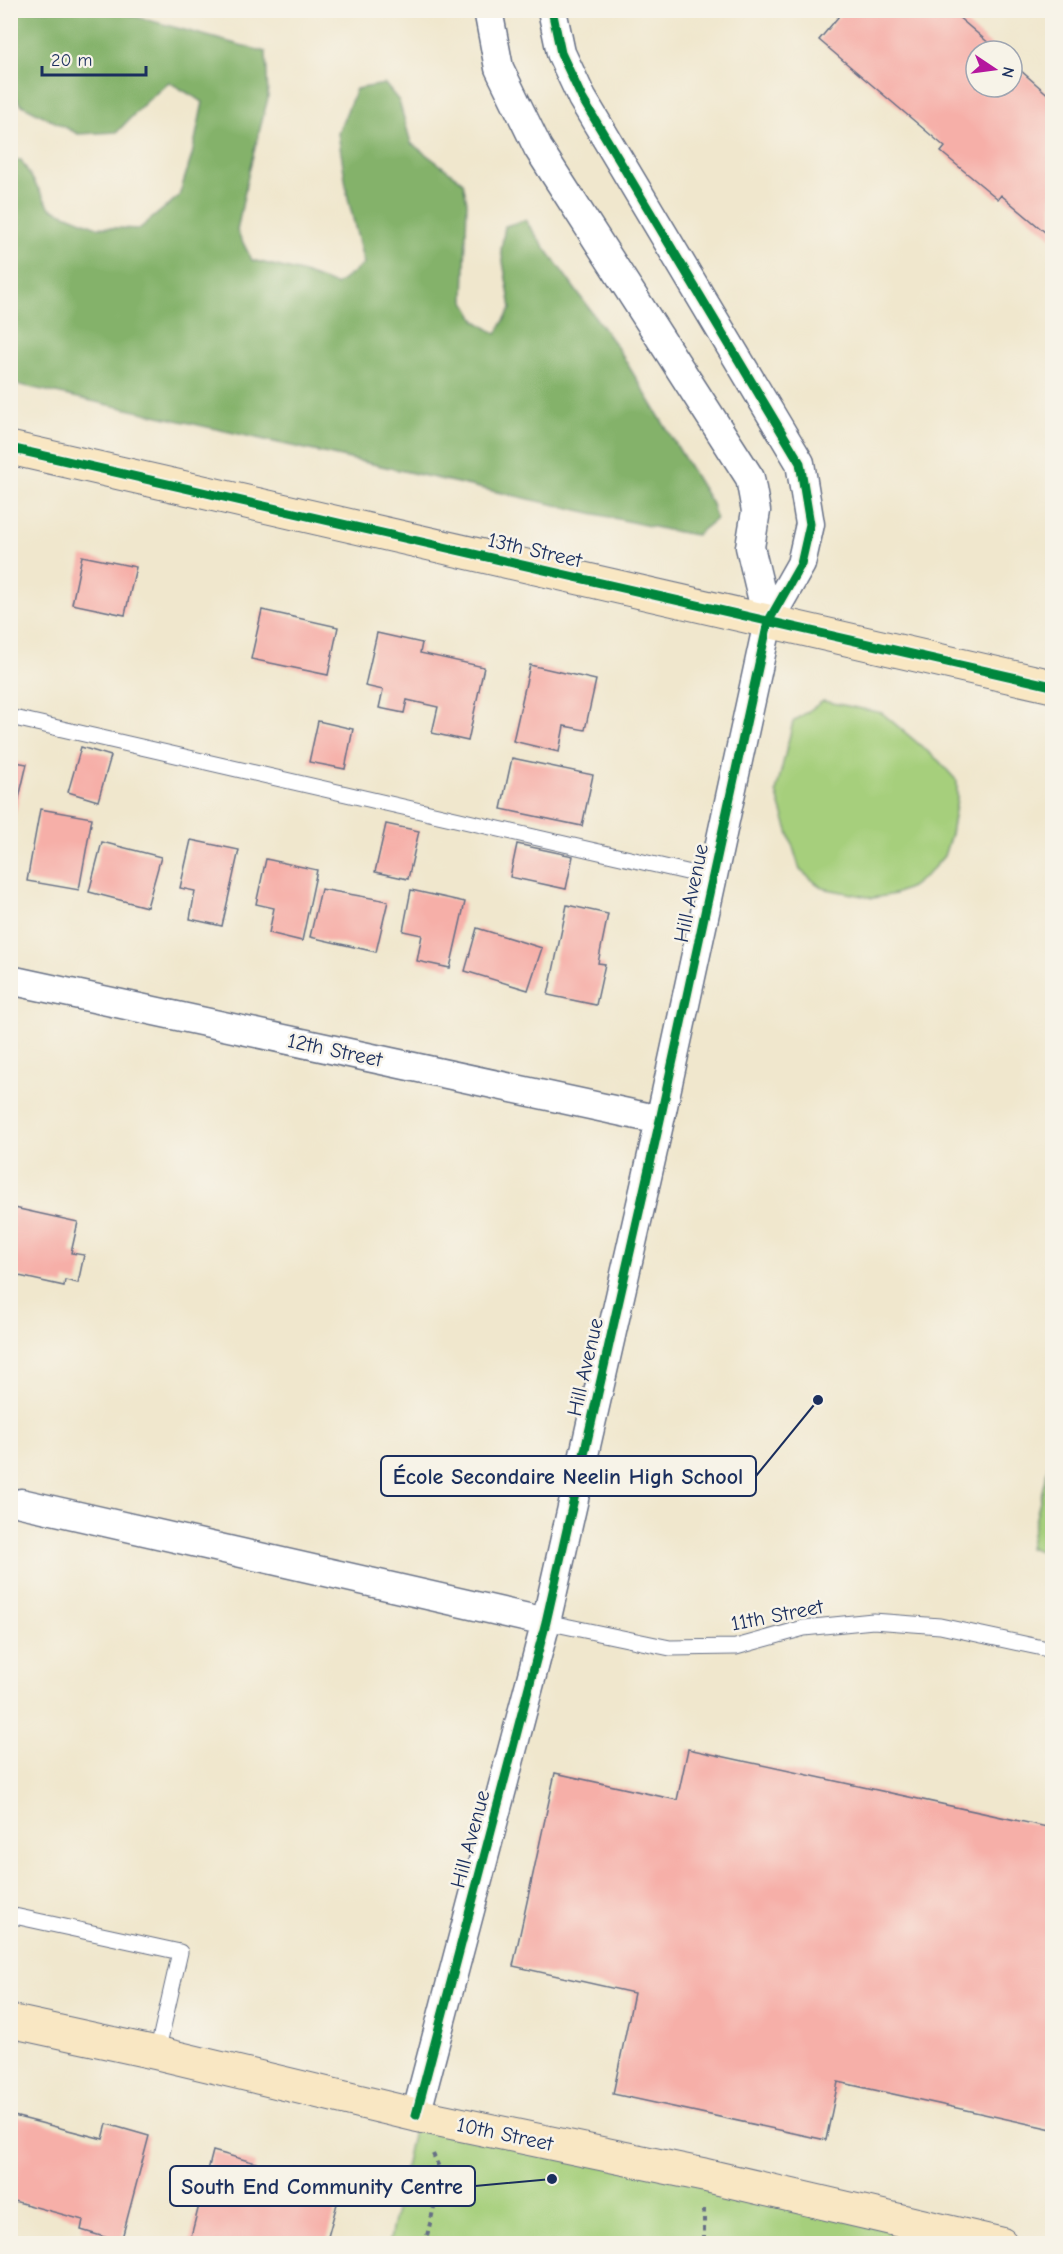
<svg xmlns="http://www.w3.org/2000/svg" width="1063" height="2254" viewBox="0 0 1063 2254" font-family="'Comic Neue',sans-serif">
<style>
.green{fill:#a6cf7b;stroke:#607f6c;stroke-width:1.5}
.forest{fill:#84b26b;stroke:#507064;stroke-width:1.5}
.building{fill:#f6afa8}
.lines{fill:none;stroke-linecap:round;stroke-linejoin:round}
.lane-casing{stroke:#666f85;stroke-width:17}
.street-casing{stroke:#666f85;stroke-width:31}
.secondary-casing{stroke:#666f85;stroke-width:35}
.path{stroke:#666f85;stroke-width:4;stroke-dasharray:4.5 4.5;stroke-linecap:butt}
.lane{stroke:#fff;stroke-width:15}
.street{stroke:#fff;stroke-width:28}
.secondary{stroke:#f9e7c3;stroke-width:33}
.cycleway-casing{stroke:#f7f3e8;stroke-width:13}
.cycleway{stroke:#00873e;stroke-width:9}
.labels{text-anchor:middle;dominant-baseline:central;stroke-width:5;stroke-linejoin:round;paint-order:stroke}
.street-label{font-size:21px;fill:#1b2f5e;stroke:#f7f3e8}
.leader{fill:none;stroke:#1b2f5e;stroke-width:2}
.callout-dot{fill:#1b2f5e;stroke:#f7f3e8;stroke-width:2}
.callout{fill:#f7f3e8;stroke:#1b2f5e;stroke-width:2}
.callout-label{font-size:22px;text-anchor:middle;font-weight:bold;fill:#1b2f5e}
</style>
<rect width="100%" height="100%" fill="#f7f3e8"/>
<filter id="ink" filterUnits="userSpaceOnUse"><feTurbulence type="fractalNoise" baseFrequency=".0167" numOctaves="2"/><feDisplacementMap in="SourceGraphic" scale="12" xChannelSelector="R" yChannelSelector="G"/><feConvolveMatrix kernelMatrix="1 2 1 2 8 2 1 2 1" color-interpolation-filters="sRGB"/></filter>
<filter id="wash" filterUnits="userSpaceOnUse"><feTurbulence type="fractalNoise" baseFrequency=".008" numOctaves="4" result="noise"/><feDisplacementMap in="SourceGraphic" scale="24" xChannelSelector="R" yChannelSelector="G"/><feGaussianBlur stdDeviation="1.35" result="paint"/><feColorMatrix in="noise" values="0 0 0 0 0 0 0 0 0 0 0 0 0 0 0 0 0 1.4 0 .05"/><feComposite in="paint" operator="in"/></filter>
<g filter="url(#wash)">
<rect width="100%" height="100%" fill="#f0e7cd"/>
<!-- green -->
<path class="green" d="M823,701L882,713L939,761L957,781V799L951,834L944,856L929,873L911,887L895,894L873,898L822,888L800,870L776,792L793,722Z
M1052,1448V1554L1029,1548Z
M416,2115L989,2244H389Z"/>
<!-- forest -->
<path class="forest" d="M11,10L115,11L266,52L268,98L249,171L237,231L252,260L301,272L336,285L364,264L348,198L338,133L356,89L385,84L399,101L411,143L463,182L467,202L464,300L476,321L496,334L511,308L501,250L505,226L525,220L619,350L712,504L716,519L696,535L667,530L11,383V160H21L50,208L97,227L139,229L179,196L192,155L203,102L169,82L145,103L117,132L78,134L20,104L11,89Z"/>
<g id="blocks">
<!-- building -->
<path class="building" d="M844,10H950L998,51H976V87H1012V63L1052,98V238L1001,195L998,199L941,152L945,147L819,40Z
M82,556L136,567L125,615L72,604Z
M262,610L338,627L328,675L251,659Z
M377,633L422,643L420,653L484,667L468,741L432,733L438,707L407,700L404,713L379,708L383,690L365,686Z
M530,665L596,680L585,730L564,726L559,752L513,741Z
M318,721L353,729L345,769L309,762Z
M81,747L111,756L98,801L68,792Z
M512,758L593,775L582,826L501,809Z
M10,761L27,764L11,832H10Z
M40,809L92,818L79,890L27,881Z
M386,824L419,831L408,879L375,872Z
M191,840L239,850L222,926L190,919L195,891L180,888Z
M102,842L161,857L147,907L89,892Z
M517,844L573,856L566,889L510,877Z
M266,859L317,870L302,941L269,933L274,908L256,904Z
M321,889L388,901L376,952L310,937Z
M411,890L465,902L450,968L417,961L422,935L403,931Z
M567,905L608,914L598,963L605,964L596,1005L548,995Z
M477,928L542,948L528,990L465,971Z
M10,1207L78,1222L71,1253L84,1255L78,1283L65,1280L64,1286L10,1274Z
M688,1749L1052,1828V2129L838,2082L826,2140L613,2094L634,1993L513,1966L555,1773L677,1800Z
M10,2115L103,2139L107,2124L149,2136L121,2242L81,2230L83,2220L10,2200Z
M213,2151L256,2163L253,2176L291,2187L295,2169L343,2182L326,2244H189Z"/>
</g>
</g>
<g filter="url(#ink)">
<use href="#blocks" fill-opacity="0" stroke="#666f85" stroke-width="1.5"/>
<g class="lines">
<!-- lane casing -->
<g class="lane-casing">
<path id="lane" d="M10,717L713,878
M546,1622L670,1648L736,1647L804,1628L873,1621L940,1626L1052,1650
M10,1915L180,1952L157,2053"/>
</g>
<!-- street casing -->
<g class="street-casing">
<path id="street" d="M488,10L499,68L538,148L750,478L756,511L750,547L768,622
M10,980L660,1120
M21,1503L546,1622
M416,2115L546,1622L660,1120L768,622L801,564L810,524L800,463L582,98L561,53L552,10"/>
</g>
<!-- secondary casing -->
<g class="secondary-casing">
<path id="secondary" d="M10,448L1052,686
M10,2021L157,2053L416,2115L704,2175L1001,2244"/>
</g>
<!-- path -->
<path class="path" d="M704,2209V2244
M425,2244L442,2174L433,2154"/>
<!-- lane -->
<use href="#lane" class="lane"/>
<!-- street -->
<use href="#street" class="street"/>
<!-- secondary -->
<use href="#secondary" class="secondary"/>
<!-- cycleway casing -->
<g class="cycleway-casing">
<path id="cycleway" d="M10,448L1052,686
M416,2115L546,1622L660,1120L768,622L801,564L810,524L800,463L582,98L561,53L552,10"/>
</g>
<!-- cycleway -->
<use href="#cycleway" class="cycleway"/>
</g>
</g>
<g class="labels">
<!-- street labels -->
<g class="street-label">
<text transform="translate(535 550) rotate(13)">13th Street</text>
<text transform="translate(691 893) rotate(-78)">Hill Avenue</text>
<text transform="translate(335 1050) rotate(12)">12th Street</text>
<text transform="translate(585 1367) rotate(-77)">Hill Avenue</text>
<text transform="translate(777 1615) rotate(-11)">11th Street</text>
<text transform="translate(470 1839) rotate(-75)">Hill Avenue</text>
<text transform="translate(505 2134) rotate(12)">10th Street</text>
</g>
</g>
<!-- callouts -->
<path class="leader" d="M818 1400L756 1476M552 2179L475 2186"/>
<g class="callout-dot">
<circle cx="818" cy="1400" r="6"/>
<circle cx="552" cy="2179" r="6"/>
</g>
<g class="callout">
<rect x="381" y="1456" width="375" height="40" rx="6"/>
<rect x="170" y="2166" width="305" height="40" rx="6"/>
</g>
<g class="callout-label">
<text x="568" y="1484">École Secondaire Neelin High School</text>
<text x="322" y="2194">South End Community Centre</text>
</g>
<!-- margin -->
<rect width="1063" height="2254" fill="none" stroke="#f7f3e8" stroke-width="36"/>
<!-- north arrow -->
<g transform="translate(994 69) rotate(103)"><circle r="28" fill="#f7f3e8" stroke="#9fa5b1" stroke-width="1.5"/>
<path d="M0-4.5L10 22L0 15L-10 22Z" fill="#b5179e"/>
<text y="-9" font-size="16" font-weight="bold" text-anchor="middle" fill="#1b2f5e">N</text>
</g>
<!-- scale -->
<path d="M42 66v9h104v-9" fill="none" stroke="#1b2f5e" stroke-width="3"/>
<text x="51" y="66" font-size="18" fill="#1b2f5e" stroke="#f7f3e8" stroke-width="4.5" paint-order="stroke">20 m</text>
</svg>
